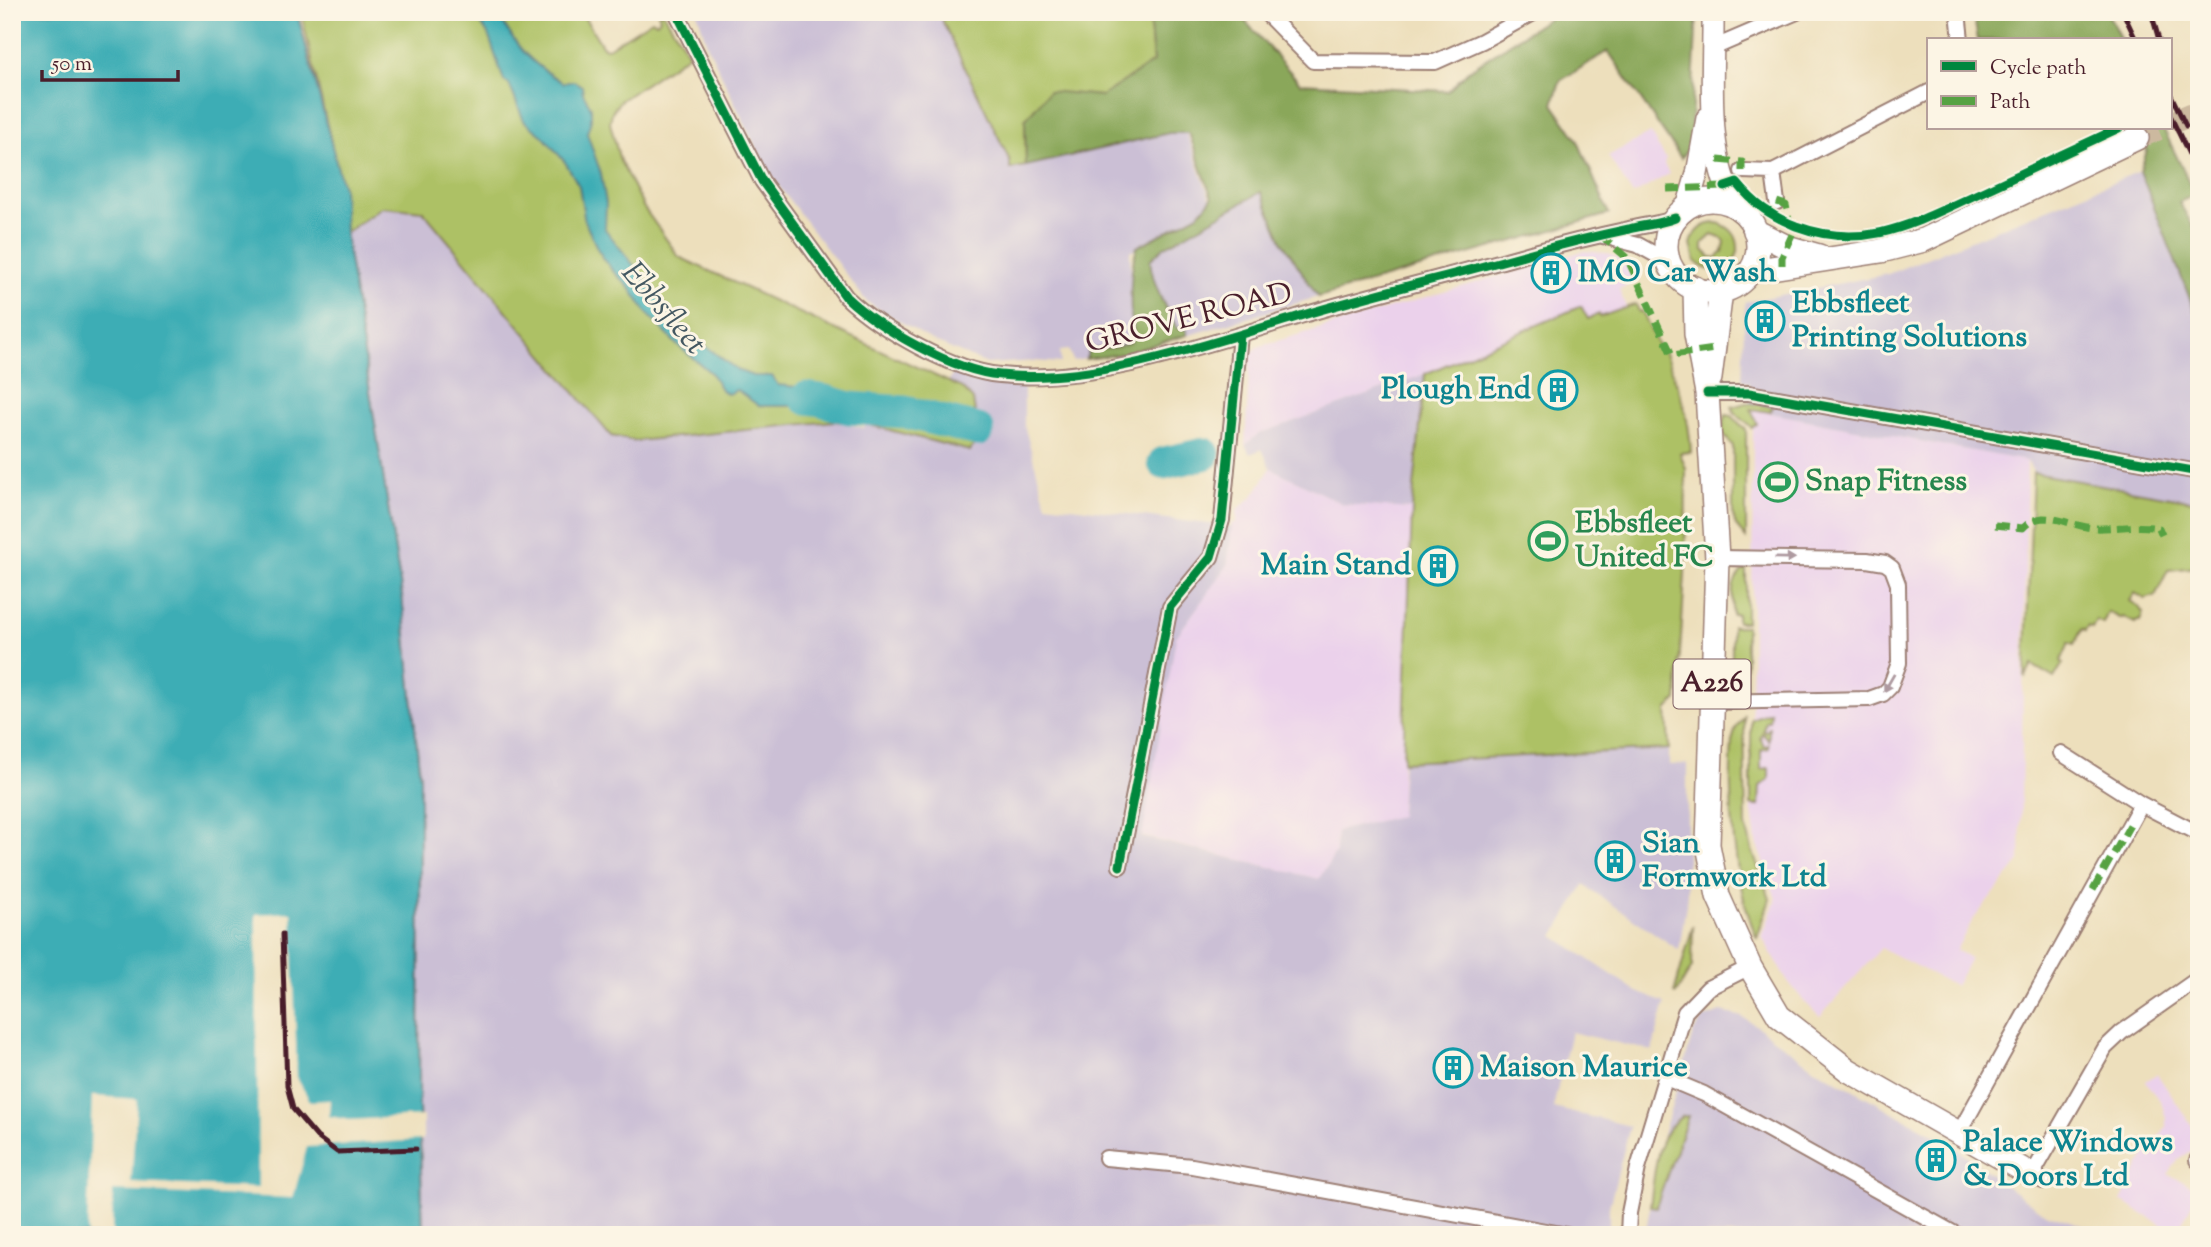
<svg xmlns="http://www.w3.org/2000/svg" width="2211" height="1247" viewBox="0 0 2211 1247" font-family="'Sorts Mill Goudy',serif">
<style>
.built{fill:#ebd1eb}
.industrial{fill:#cbbfd5}
.green{fill:#adc165;stroke:#7c7048;stroke-width:2;fill-rule:evenodd}
.forest{fill:#8aa75a;stroke:#6a6342;stroke-width:2}
.water{fill:#3cadb5;stroke:#436670;stroke-width:2}
.pier{fill:#eddfbc}
.lines{fill:none;stroke-linecap:round;stroke-linejoin:round}
.river{stroke:#3cadb5;stroke-width:33}
.primary-tunnel{stroke:#ccb99f;stroke-width:23;stroke-dasharray:23 11;stroke-linecap:butt}
.street-casing{stroke:#9c7f74;stroke-width:18}
.secondary-casing{stroke:#9c7f74;stroke-width:24}
.primary-casing{stroke:#9c7f74;stroke-width:26}
.street{stroke:#fff;stroke-width:14}
.secondary{stroke:#fff;stroke-width:21}
.primary{stroke:#fff;stroke-width:23}
.rail{stroke:#4a1f2b;stroke-width:5}
.quiet{stroke:#56a243;stroke-width:7;stroke-dasharray:14 7;stroke-linecap:butt}
.cycleway-casing{stroke:#fcf5e5;stroke-width:13}
.cycleway{stroke:#00873e;stroke-width:9}
.oneway{fill:#ae9aa0}
.labels{text-anchor:middle;dominant-baseline:central;stroke-width:6;stroke-linejoin:round;paint-order:stroke}
.shield{fill:#fcf5e5;stroke:#7f5f63;stroke-width:2}
.shield-label{font-size:28px;font-weight:bold;fill:#4a1f2b}
.culture-label{font-size:30px;font-weight:bold;fill:#0d838f;stroke:#fcf5e5;text-anchor:start}
.street-label{font-size:30px;fill:#4a1f2b;stroke:#fcf5e5}
.leisure-label{font-size:30px;font-weight:bold;fill:#27864d;stroke:#fcf5e5;text-anchor:start}
.water-label{font-size:32px;font-style:italic;fill:#445862;stroke:#fcf5e5}
</style>
<rect width="100%" height="100%" fill="#fcf5e5"/>
<filter id="ink" filterUnits="userSpaceOnUse"><feTurbulence type="fractalNoise" baseFrequency=".0143" numOctaves="2"/><feDisplacementMap in="SourceGraphic" scale="14" xChannelSelector="R" yChannelSelector="G"/><feConvolveMatrix kernelMatrix="1 2 1 2 8 2 1 2 1" color-interpolation-filters="sRGB"/></filter>
<filter id="wash" filterUnits="userSpaceOnUse"><feTurbulence type="fractalNoise" baseFrequency=".00686" numOctaves="4" result="noise"/><feDisplacementMap in="SourceGraphic" scale="28" xChannelSelector="R" yChannelSelector="G"/><feGaussianBlur stdDeviation="1.57" result="paint"/><feColorMatrix in="noise" values="0 0 0 0 0 0 0 0 0 0 0 0 0 0 0 0 0 1.4 0 .05"/><feComposite in="paint" operator="in"/></filter>
<g filter="url(#wash)">
<rect width="100%" height="100%" fill="#eddfbc"/>
<!-- built -->
<path class="built" d="M1650,133L1666,159L1664,164L1669,174L1633,195L1608,156Z
M1583,251L1606,253L1625,261L1636,282L1619,289L1626,307L1600,317L1599,314L1588,319L1581,306L1425,374L1259,434L1245,445L1250,355L1257,347Z
M1749,409L2027,461L2020,861L1972,921L1956,950L1970,958L1955,986L1881,948L1820,1017L1803,1000L1787,980L1762,937L1776,899L1756,842L1751,805L1753,430Z
M1271,468L1343,504L1412,509L1400,816L1337,831L1336,852L1319,879L1141,836L1176,637L1227,566L1232,523H1237V510L1253,496Z
M2157,1074L2199,1136V1146L2179,1159L2168,1174L2199,1190L2184,1219L2174,1232L2121,1201L2152,1142L2161,1134L2166,1127V1118L2161,1102L2146,1081Z"/>
<!-- industrial -->
<path class="industrial" d="M697,12H938L1010,161L1011,169L1185,128L1216,216L1261,191L1318,297L1176,339L1138,248L1130,251L1134,351L1073,361L1069,350L1060,351L1061,363L1035,361L987,364L935,342L867,302L768,172L708,47Z
M2140,171L2199,322V502L2034,473L2027,461L1749,409L1750,383L1742,380L1745,302L1888,274Z
M382,207L423,210L611,436L636,441L834,421L864,428L866,424L979,437L973,401L962,388L948,383L955,370L973,378L998,384L1024,385V425L1046,504L1232,527L1227,566L1176,637L1142,837L1319,879L1336,852L1337,831L1400,816L1403,762L1669,749V765L1687,764V898L1679,950L1584,885L1554,936L1639,993L1665,1003L1652,1051L1571,1032L1553,1108L1630,1126L1609,1207V1235H112L345,233Z
M1425,374L1412,509L1343,504L1271,468L1262,449L1250,454L1245,445L1259,434Z
M1721,1012L1739,1016L1751,1022L1814,1068L1952,1145L2042,1212L2112,1235H1645L1663,1135L1694,1031L1704,1018Z"/>
<!-- green -->
<path class="green" d="M297,12L331,142L301,12H581L603,47L608,48L652,20L657,22L660,18L658,13L663,12L689,54L620,101L612,112L610,123L620,161L644,208L679,257L962,388L973,400L979,437L970,451L866,424L834,421L636,441L611,436L423,211L382,207L345,233L402,596L420,779L419,1107L423,1235Z
M938,12H1149L1153,62L1102,96L1049,92L1025,120L1026,166L1010,169V161Z
M1718,223C1733,228 1739,237 1738,252C1731,273 1710,276 1695,261L1691,244C1695,230 1704,223 1718,223ZM1712,235L1723,239L1725,242L1723,252L1717,258L1711,257L1703,249V243Z
M1636,304L1639,312L1642,311L1661,352L1664,351C1679,388 1689,412 1691,452L1680,453L1686,469L1685,574L1677,700L1667,710L1669,749L1403,762L1412,509L1425,374L1581,306L1588,319L1599,314L1600,317Z
M1746,403H1749L1773,407L1770,412L1751,409L1757,424L1752,428L1734,412L1732,407Z
M1726,415L1732,416L1746,430V538L1736,526L1733,516V446L1723,434V426Z
M2033,473L2199,502V567L2168,570L2155,596L2145,599L2135,593L2130,601L2138,606L2143,613L2140,621H2137L2135,623L2123,617L2121,619L2108,612L2103,623L2096,620L2092,628L2088,626L2085,631L2082,629L2074,645L2069,643L2061,661L2063,663L2054,678L2032,665L2025,678Z
M1746,568V622H1737V614H1732C1732,596 1730,579 1746,568Z
M1732,626H1746V691L1736,686L1732,679Z
M1770,712L1769,721H1766L1763,730L1765,732L1769,728V741L1762,733L1760,738L1764,746L1769,745V748L1761,750V769L1769,768V779L1760,786L1759,806L1751,805V719Z
M1744,717L1746,826L1752,850L1770,899L1757,938C1733,883 1728,800 1732,741L1736,728Z
M1693,926L1692,967L1676,994L1674,993Z
M1683,1116H1688L1656,1207L1650,1206C1655,1176 1654,1132 1683,1116Z"/>
<!-- forest -->
<path class="forest" d="M1149,12H1237L1300,83L1448,91L1469,70L1558,12H1697L1690,146L1681,158L1608,51L1560,81L1553,104L1577,139L1609,214L1318,297L1282,241L1261,192L1164,247L1150,260C1153,286 1164,306 1177,328L1187,330V335L1123,354L1086,359L1089,350L1117,347L1131,342C1136,332 1132,325 1131,315C1130,292 1130,268 1137,247L1199,214L1212,198L1189,133H1169L1026,166L1025,120L1049,91L1102,96L1153,62Z
M1973,12H2107L2121,40H1978Z
M2133,128H2163L2195,195L2179,202L2194,228L2199,227V322L2140,171L2147,151Z"/>
<!-- water -->
<path class="water" d="M12,12H297L343,188L345,233L402,596L420,779L419,1107L423,1235H12Z
M473,12H497C517,48 528,61 563,83L574,81L582,86L583,93L591,108V120L587,133L601,174L606,203L605,229L659,297L673,318L694,337L737,370L753,376H772L778,385L797,387L814,384L829,386L853,398L850,408L843,413L827,406H759L737,390L728,394L722,391L711,373L676,344L647,313L630,288L612,270L598,250L585,222L579,186L565,162L543,136L524,121L509,84L504,81L488,34Z"/>
<!-- pier -->
<path class="pier" d="M292,912L297,1078L310,1101L330,1100L329,1116L349,1120L423,1116V1140L307,1147L293,1198L113,1191L112,1235H87L92,1096L137,1099L131,1183L258,1188L256,914Z"/>
<g class="lines">
<!-- river -->
<path class="river" d="M806,398L821,400L850,408L905,412L978,430
M1164,463L1204,454"/>
</g>
</g>
<g filter="url(#ink)">
<g class="lines">
<!-- primary-tunnel -->
<path class="primary-tunnel" d="M2171,123L2199,111
M2137,138L2160,128"/>
<!-- street casing -->
<g class="street-casing">
<path id="street" d="M676,12L762,181L846,297C880,329 953,371 1000,375C1094,385 1211,343 1300,316C1376,293 1454,275 1531,253C1563,244 1596,236 1629,229C1644,225 1660,224 1675,218
M1265,12L1313,61L1435,62L1482,41L1535,12
M1958,12L1961,40
M1713,48L1797,12
M1742,171L1773,172L1929,92
M1773,172L1777,202
M1603,236L1638,245L1669,262
M1707,393H1749L2199,472
M1712,702L1869,699L1883,694L1890,687L1899,663L1898,584L1892,568L1885,563L1867,560L1717,558
M2061,753L2141,804L2199,834
M1120,866L1170,607L1211,557L1222,520L1240,335
M1666,1078L1704,1094L1957,1235
M1959,1133L2141,804
M1106,1158L1192,1166L1567,1235
M2197,1160L2199,1159
M2043,1181L2032,1175L2105,1048L2122,1032L2199,978
M1628,1235L1629,1213L1638,1168L1685,1012L1708,988L1750,967"/>
</g>
<!-- secondary casing -->
<g class="secondary-casing">
<path id="secondary" d="M1713,12C1714,77 1704,148 1735,207
M1687,208L1697,174L1707,118"/>
</g>
<!-- primary casing -->
<g class="primary-casing">
<path id="primary" d="M1666 246a46 46 0 1 1 92 0a46 46 0 1 1-92 0Z
M1755,231L1787,247L1819,256
M1751,271L1881,251L1924,240L2137,138
M1695,288L1696,334L1707,393L1717,558L1708,845L1718,896L1750,967L1779,1016L1848,1070L2032,1175
M1710,378L1721,291"/>
</g>
<!-- street -->
<use href="#street" class="street"/>
<!-- secondary -->
<use href="#secondary" class="secondary"/>
<!-- primary -->
<use href="#primary" class="primary"/>
<!-- rail -->
<path class="rail" d="M2123,12L2136,40
M2151,12L2159,40
M2171,95L2186,126
M2171,117L2199,175
M282,934L287,1086L293,1109L317,1137L337,1152L416,1149"/>
<!-- quiet -->
<path class="quiet" d="M1718,160L1742,162V171
M1667,189L1725,187
M1777,202L1786,205L1790,224L1795,228L1782,257V265
M1600,235L1627,258L1672,355L1715,349
M1995,525L2023,528C2029,522 2034,519 2043,518C2060,518 2075,526 2092,528C2115,529 2137,524 2159,528L2162,535
M2093,890L2130,825"/>
<!-- cycleway casing -->
<g class="cycleway-casing">
<path id="cycleway" d="M676,12L762,181L846,297C880,329 953,371 1000,375C1094,385 1211,343 1300,316C1376,293 1454,275 1531,253C1563,244 1596,236 1629,229C1644,225 1660,224 1675,218
M1725,187L1737,183C1754,204 1771,216 1796,226C1869,253 1919,220 1984,191C2029,170 2074,149 2119,128
M1707,393H1749L2199,472
M1120,866L1170,607L1211,557L1222,520L1240,335"/>
</g>
<!-- cycleway -->
<use href="#cycleway" class="cycleway"/>
</g>
<!-- one-way arrows -->
<defs><path id="oneway-solid" d="M-6-.8H1V-3.2L6.5 0L1 3.2V.8H-6Z" transform="scale(1.75)"/></defs>
<g class="oneway">
<use href="#oneway-solid" transform="translate(1785 558) rotate(1)"/>
<use href="#oneway-solid" transform="translate(1889 683) rotate(120)"/>
</g>
</g>
<!-- icons -->
<defs>
<g id="building-ring" transform="scale(2.0125)"><circle r="9.5" fill="#fcf5e5" stroke="#0f9aa8" stroke-width="1.5"/><path d="M-4-6H4V6H1V3H-1V6H-4ZM-2.5-4.3h1.7v1.8h-1.7ZM.8-4.3h1.7v1.8H.8ZM-2.5-1h1.7V.8h-1.7ZM.8-1h1.7V.8H.8Z" fill="#0f9aa8"/></g>
<g id="stadium-ring" transform="scale(2.0125)"><circle r="9.5" fill="#fcf5e5" stroke="#2e9e5b" stroke-width="1.5"/><path d="M0-5a6.5 5 0 1 0 0 10a6.5 5 0 1 0 0-10ZM-3.5-1.8h7v3.6h-7Z" fill="#2e9e5b"/></g>
</defs>
<g fill-rule="evenodd">
<use href="#building-ring" x="1551" y="273"/>
<use href="#building-ring" x="1765" y="321"/>
<use href="#building-ring" x="1558" y="390"/>
<use href="#stadium-ring" x="1778" y="482"/>
<use href="#stadium-ring" x="1548" y="541"/>
<use href="#building-ring" x="1438" y="566"/>
<use href="#building-ring" x="1615" y="861"/>
<use href="#building-ring" x="1453" y="1068"/>
<use href="#building-ring" x="1936" y="1160"/>
</g>
<g class="labels">
<!-- shield labels -->
<rect class="shield" x="1673.5" y="659.5" width="77" height="49" rx="5"/>
<g class="shield-label">
<text x="1712" y="684">A226</text>
</g>
<!-- culture labels -->
<g class="culture-label">
<text x="1578" y="273">IMO Car Wash</text>
<text x="1792" y="304">Ebbsfleet<tspan x="1792" dy="34">Printing Solutions</tspan></text>
<text x="1531" y="390" text-anchor="end">Plough End</text>
<text x="1411" y="566" text-anchor="end">Main Stand</text>
<text x="1642" y="844">Sian<tspan x="1642" dy="34">Formwork Ltd</tspan></text>
<text x="1480" y="1068">Maison Maurice</text>
<text x="1963" y="1143">Palace Windows<tspan x="1963" dy="34">&amp; Doors Ltd</tspan></text>
</g>
<!-- street labels -->
<g class="street-label">
<text transform="translate(1189 319) rotate(-14)">GROVE ROAD</text>
</g>
<!-- leisure labels -->
<g class="leisure-label">
<text x="1805" y="482">Snap Fitness</text>
<text x="1575" y="524">Ebbsfleet<tspan x="1575" dy="34">United FC</tspan></text>
</g>
<!-- water labels -->
<g class="water-label">
<text transform="translate(663 309) rotate(49)">Ebbsfleet</text>
</g>
</g>
<!-- margin -->
<rect width="2211" height="1247" fill="none" stroke="#fcf5e5" stroke-width="42"/>
<!-- legend -->
<rect x="1927" y="38" width="245" height="91" fill="#fcf5e5" stroke="#b59f9b" stroke-width="2"/>
<rect x="1941" y="61" width="35" height="10" fill="#00873e" stroke="#b59f9b" stroke-width="2"/>
<text x="1990" y="74" font-size="21" fill="#4a1f2b">Cycle path</text>
<rect x="1941" y="96" width="35" height="10" fill="#56a243" stroke="#b59f9b" stroke-width="2"/>
<text x="1990" y="108" font-size="21" fill="#4a1f2b">Path</text>
<!-- scale -->
<path d="M42 70v10h136v-10" fill="none" stroke="#4a1f2b" stroke-width="3.5"/>
<text x="52" y="70" font-size="21" fill="#4a1f2b" stroke="#fcf5e5" stroke-width="5" paint-order="stroke">50 m</text>
</svg>
